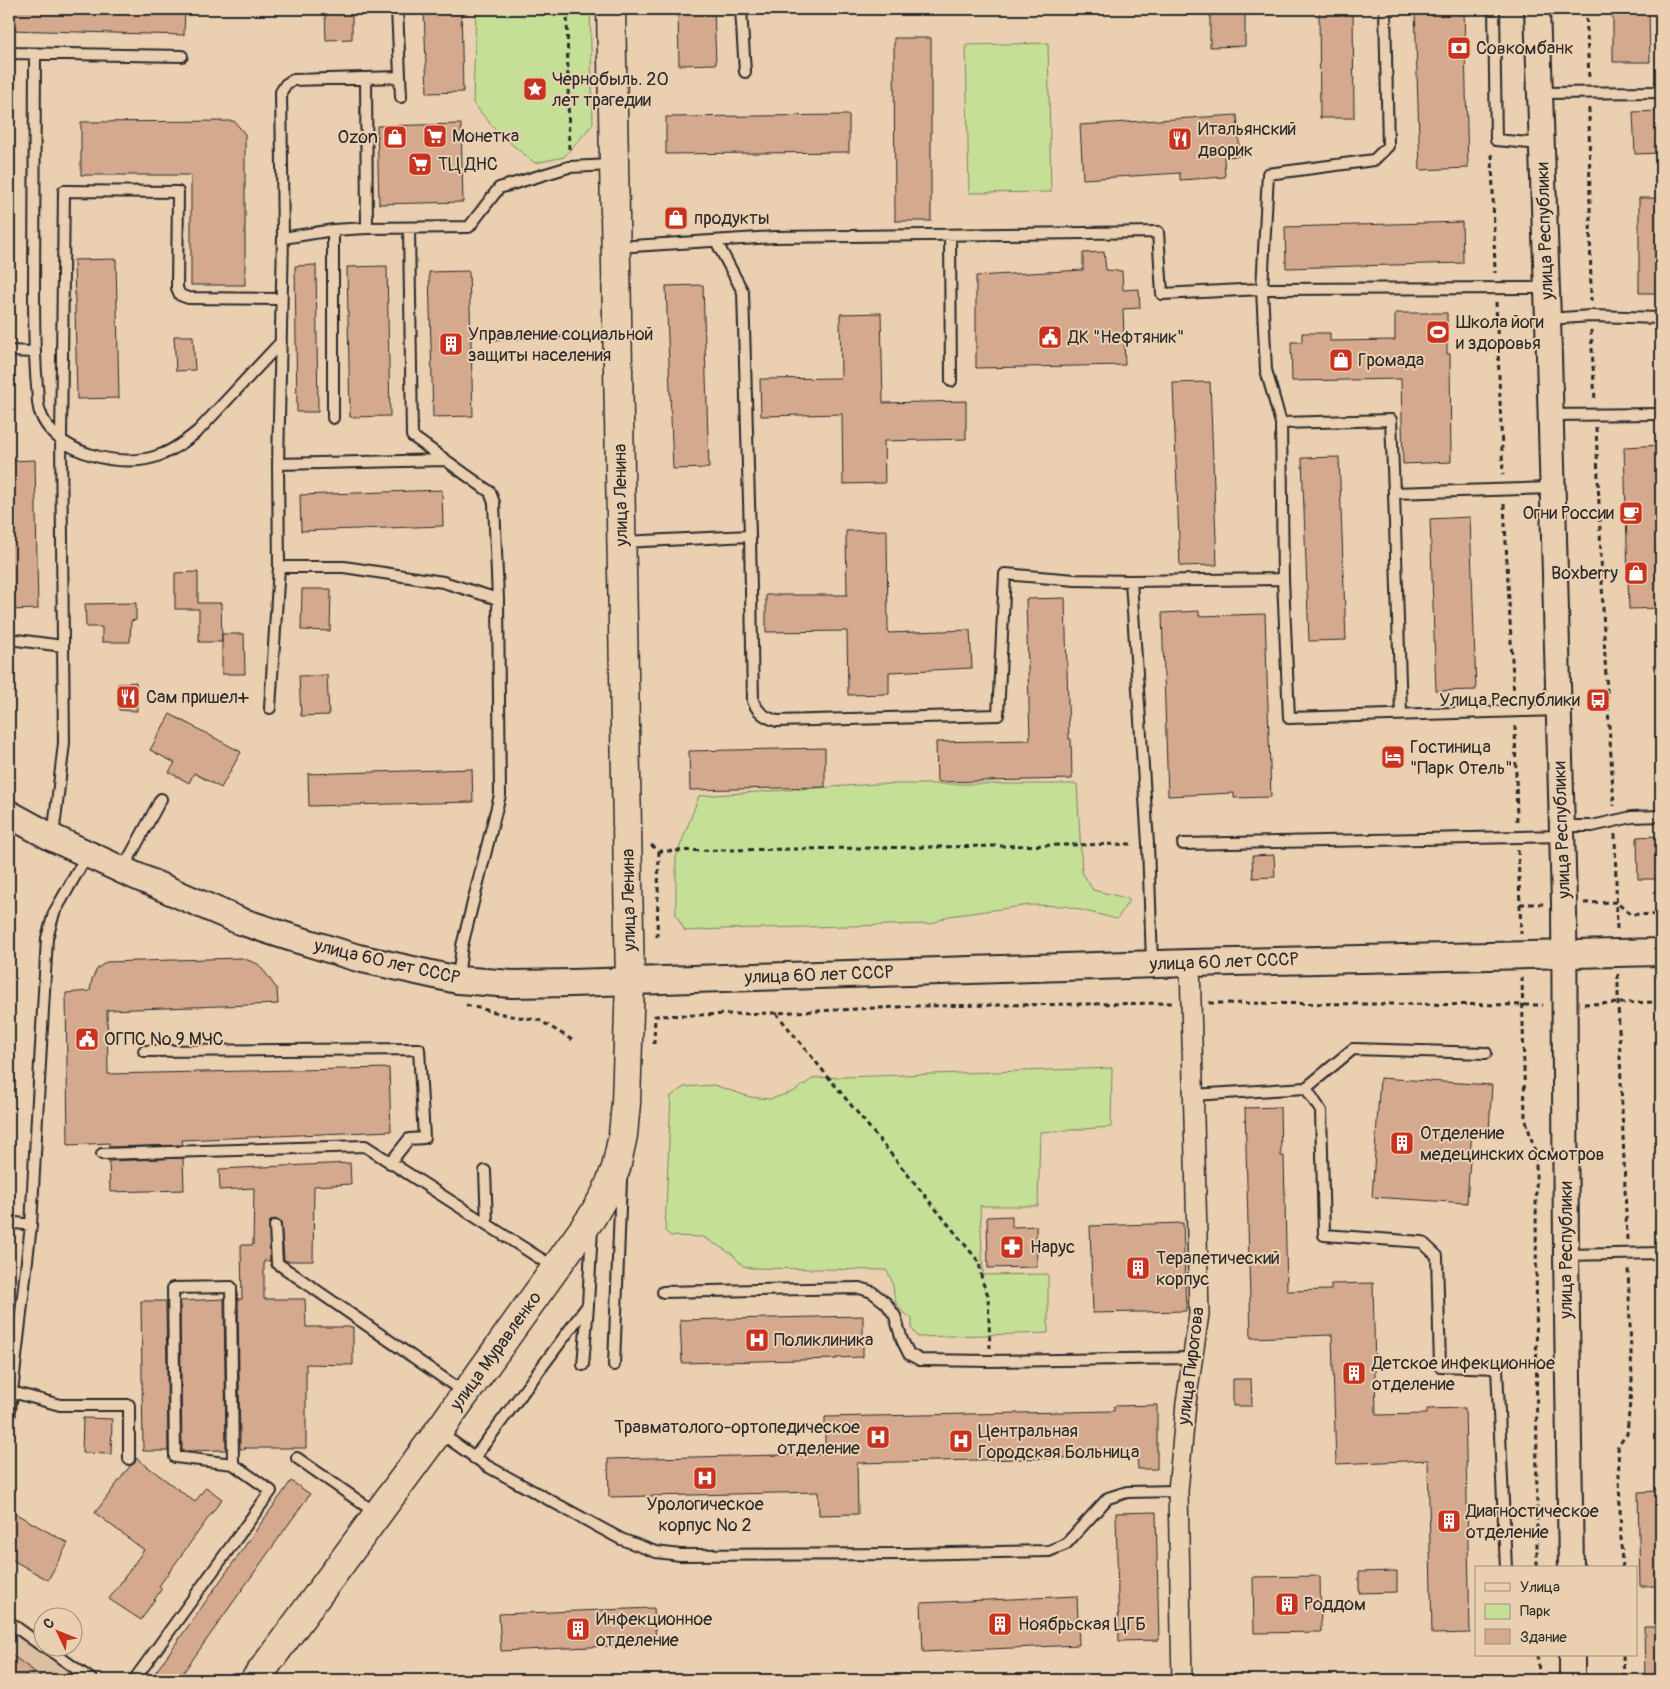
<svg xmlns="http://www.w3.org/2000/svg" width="1670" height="1689" viewBox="0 0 1670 1689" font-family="Pangolin,sans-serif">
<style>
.built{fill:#dcbea1}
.green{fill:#c6df96;stroke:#788560}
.building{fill:#d4a98e;stroke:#2b2b2b}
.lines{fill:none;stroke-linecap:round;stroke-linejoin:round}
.service-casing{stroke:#2b2b2b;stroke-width:14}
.minor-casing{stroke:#2b2b2b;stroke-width:22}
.tertiary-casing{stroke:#2b2b2b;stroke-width:28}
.secondary-casing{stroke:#2b2b2b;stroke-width:30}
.primary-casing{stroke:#2b2b2b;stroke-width:31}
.path{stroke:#2b2b2b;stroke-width:3;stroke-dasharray:5 4;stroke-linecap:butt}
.service{stroke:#eacfb1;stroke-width:10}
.minor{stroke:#eacfb1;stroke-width:19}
.tertiary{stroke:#eacfb1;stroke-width:24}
.secondary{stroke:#eacfb1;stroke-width:26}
.primary{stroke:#eacfb1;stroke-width:28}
.labels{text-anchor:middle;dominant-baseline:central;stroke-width:4;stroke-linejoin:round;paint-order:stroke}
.poi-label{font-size:18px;fill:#2b2b2b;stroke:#eacfb1;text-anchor:start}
.street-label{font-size:18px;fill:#2b2b2b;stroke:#eacfb1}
</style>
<rect width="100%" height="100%" fill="#eacfb1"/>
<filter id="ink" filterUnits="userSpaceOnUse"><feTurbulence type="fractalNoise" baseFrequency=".02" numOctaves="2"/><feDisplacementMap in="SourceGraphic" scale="10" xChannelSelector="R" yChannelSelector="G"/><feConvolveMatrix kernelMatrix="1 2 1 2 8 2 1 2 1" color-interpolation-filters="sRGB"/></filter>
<g filter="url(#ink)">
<!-- built -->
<path class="built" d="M9,1624L89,1680H9Z"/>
<!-- green -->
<path class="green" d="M476,9H590L593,124L564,157L535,163L499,134L473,103Z
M1048,43L1051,192L969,193L966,45Z
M875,784H1077L1082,872L1093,890L1130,899L1117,919L1065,906L1030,905L949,916L931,924L722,929L685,931L676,915V857L699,796Z
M1112,1068L1111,1127L1040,1132L1038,1206H980L983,1275L1048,1274V1333L918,1337L912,1329V1318C884,1302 901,1290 886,1270L751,1268L743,1266L732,1254L703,1237L671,1236L665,1231L671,1096L684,1087L714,1085L750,1097L770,1099L793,1092L814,1078Z"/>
<!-- building -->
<path class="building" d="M9,9H185L184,35L9,30Z
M325,9H352V39L326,40Z
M424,9H461L463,92L427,93Z
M678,9H714L716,64L679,65Z
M1210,9H1245V46L1210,47Z
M1319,9H1353L1354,118H1320Z
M1415,9H1464L1468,168L1420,170Z
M1613,9H1649L1650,62H1613Z
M894,38H931V221H895Z
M1661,111V153L1635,154L1633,112Z
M849,115V152L666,154V117Z
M1237,115L1240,156L1224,157L1225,177L1180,180V173L1083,179L1080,125Z
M234,121L245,134V285H191V175H81V122Z
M461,124L463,202L379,204L377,126Z
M1639,198H1661V293H1639Z
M1462,222L1463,263L1286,268L1285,227Z
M1104,252L1106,270L1122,271L1123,290L1139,289L1140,308L1123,309L1125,365L976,368V276L1083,270V253Z
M116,259L119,398L77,399L74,260Z
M316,265L318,412H297L295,266Z
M387,266L390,416L350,417L347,267Z
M469,271L473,416L433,417L429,272Z
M703,285L709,468L673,469L666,286Z
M881,313L883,403L966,401V439L884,441L885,483L843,484L842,414L761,416L760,379L841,378L840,314Z
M1395,313H1447V354H1450L1451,462L1403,464L1401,379L1292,381L1291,342H1302V333H1330V341L1395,340Z
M174,336H193L195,370L176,371Z
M1210,382L1217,565L1180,566L1173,383Z
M1661,445V608L1629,609L1624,447Z
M1339,457L1346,640L1309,641L1302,458Z
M35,460L38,609L9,610V461Z
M442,490L443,526L301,531L300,495Z
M1470,517L1476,690L1436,691L1430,519Z
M887,530L888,633L970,630L972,668L889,672V694L848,695L847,631L766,632V595H847L846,531Z
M198,572V603H221L222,642H199V609H175V573Z
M302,589H331L330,631L301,630Z
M1065,598L1069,739H1071L1072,779L937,782L936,742L1030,740L1026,599Z
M136,603V620L131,621L130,642H102V627H86L85,604Z
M1199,611V616L1265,614L1271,797L1234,798V793L1168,796L1162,613Z
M222,634H244L245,674H222Z
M327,675L329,715L301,716L299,676Z
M136,682L137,711L119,710L118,684Z
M170,714L241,752L221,788L194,773L189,783L169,772L175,763L150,750Z
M825,748V787L690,790L689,751Z
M472,769L473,802L309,806L308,774Z
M1661,836V879H1638L1637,837Z
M1274,855L1275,877L1253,878L1252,856Z
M242,958L258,964L267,975L277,989L278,1004L107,1010L108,1074L389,1068L391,1131L182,1140L183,1145L109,1147V1143L68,1145L66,993L90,991L92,979L97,969L106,962Z
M1380,1078L1492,1085L1489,1131L1472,1130L1467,1203L1372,1197Z
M1280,1107L1281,1156H1284L1287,1291L1331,1290V1284L1373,1283L1376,1415L1427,1414V1409L1465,1408L1470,1633L1432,1634L1428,1460L1336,1464L1332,1335L1251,1338L1245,1108Z
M183,1158L184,1190L110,1192L109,1161Z
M350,1163L351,1184L314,1186L313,1261H286L284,1259L281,1223L275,1219L269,1222L270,1261H264V1299H305L306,1327H353V1365L306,1364V1448H244L246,1449H240L238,1299H242L241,1245H253L254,1188L220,1190L219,1169Z
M1012,1216V1227L1036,1226L1037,1267L988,1268L987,1217Z
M1183,1223L1186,1311L1093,1313L1090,1226Z
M224,1299L226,1450L182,1451L180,1301Z
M141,1301H166L168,1451H143Z
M863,1316V1357L836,1358L837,1359L682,1363L680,1320Z
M1233,1379H1251L1252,1406H1233Z
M1157,1405V1469H1138L1137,1456L857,1463L858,1514L819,1515L818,1492L609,1497L608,1459L825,1454V1417L1114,1411V1406Z
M83,1418L112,1419L111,1454L82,1453Z
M136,1458L195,1502L206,1487L222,1499L159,1586L162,1588L141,1620L109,1599L144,1550L95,1513L130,1466L135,1463Z
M291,1481L310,1494L178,1680H150Z
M1661,1491V1586H1640L1638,1492Z
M9,1510L68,1543L48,1580L9,1558Z
M1156,1512L1159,1640L1119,1641L1116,1513Z
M1397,1571V1592L1359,1593V1572Z
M1320,1576L1321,1632L1254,1633L1253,1577Z
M1077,1596L1079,1645L923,1652L921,1603Z
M654,1608L656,1644L501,1651L499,1614Z
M1644,1627H1661V1680H1645Z
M9,1653L46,1680H9Z"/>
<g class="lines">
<!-- service casing -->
<g class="service-casing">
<path id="service" d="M397,9L401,97
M741,9L745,72
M1385,9L1388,146L1374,160L1268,174L1262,289L1266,370L1281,423L1391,420L1394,493L1552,488
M1494,9L1496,140L1541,144
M9,53L182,56
M35,54C35,133 34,212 34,291C34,323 34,354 37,386C38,394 37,404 40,412C54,454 123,470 160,455C174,450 187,440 198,431L281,342
M366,78L367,228L469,227L499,188L569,167L612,165
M1540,93L1661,92
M409,228L412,436L490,492L494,503L498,599L500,795L462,946L458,979
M333,230V418
M950,235L951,381
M283,238L333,230L367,228
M716,241L743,292L750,536
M617,247L775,237L1158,232L1162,294L1262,289L1546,288
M1548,319L1591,316L1661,318
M9,351L34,352
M1550,415L1661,414
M1281,423L1283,579L1289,718L1559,710
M278,464L445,460
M1394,493L1401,714
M623,542L750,536L753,701C758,713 765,717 777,721L998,715L1005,574L1075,580L1131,581
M279,567H344L443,582L498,599
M9,639L63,646
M270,708L279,567L278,464L283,238L281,92L286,84L293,80L400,77
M1563,826H1592L1632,817L1661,816
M53,837L64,743L61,440L64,191L178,192L177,288L180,295L188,298L281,299
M1183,844L1562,836
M123,869L161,799
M1152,963L1148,844L1131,581L1283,579
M144,1051L419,1049L424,1138L409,1139L390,1163
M1306,1088L1353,1049L1486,1053
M1193,1095L1306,1088L1321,1111L1324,1235L1422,1242L1437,1256L1440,1366L1497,1368L1506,1568
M102,1154L365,1146L555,1268
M485,1171L487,1224
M9,1222L31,1225
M275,1226L277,1263L465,1393
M1566,1255L1661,1253
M663,1292L860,1288L872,1292L886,1303L895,1316L902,1340L909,1354L920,1360L991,1361L1192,1358
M583,1365L588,1306
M614,1365L621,1181
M12,1392L60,1405H129V1459
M9,1419L31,1225L47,938L54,913L87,855
M439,1432L487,1466L621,1539L656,1552L680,1555L903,1554L1049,1551L1066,1544L1108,1498L1127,1492L1178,1491
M297,1458L376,1513
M474,1458L588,1305L592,1228
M9,1622L42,1646
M44,1646L92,1680
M134,1680L271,1491L233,1464L175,1457L173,1288L231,1287L233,1464"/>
</g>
<!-- minor casing -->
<g class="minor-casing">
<path id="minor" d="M1182,1680L1178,1491L1186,1403L1199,1314L1190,963"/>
</g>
<!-- tertiary casing -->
<g class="tertiary-casing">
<path id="tertiary" d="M1537,9L1548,319L1564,903L1566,1255L1571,1568
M1572,1655V1680"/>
</g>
<!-- secondary casing -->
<g class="secondary-casing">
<path id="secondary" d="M9,814L53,838L122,870L240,921L286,936L358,958L458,980L512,984L571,983L1190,963L1661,952"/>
</g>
<!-- primary casing -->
<g class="primary-casing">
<path id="primary" d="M255,1680L438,1432L592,1217L606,1193L616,1168L623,1135L626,1103L630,981L611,9"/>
</g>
<!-- path -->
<path class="path" d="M567,9L569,153
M1586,9L1589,79
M1589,108L1591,301
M1492,154L1495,273
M1496,302L1503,475
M1591,330L1595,401
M496,339L594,335
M1596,427L1605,659L1614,806
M1504,504L1514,698
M1515,726L1517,823
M1615,834L1617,931
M651,845L659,851L1133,844
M1518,850L1521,934
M1584,903L1616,902L1630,914L1661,915
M1520,904H1543
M657,937L659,851
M1618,974V1003L1627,1240
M1522,977L1525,1117L1536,1155L1537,1568
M1209,1003L1543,1005
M1584,1004L1661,1002
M466,1005L511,1016L539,1020L574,1041
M776,1013L979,1262L982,1281L988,1295L990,1348
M654,1044L655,1016L775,1013L917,1006L1173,1003
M1622,1568L1618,1446L1627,1434L1632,1380L1628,1267
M1538,1655L1539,1680
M1623,1655L1624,1680"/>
<!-- service -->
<use href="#service" class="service"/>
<!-- minor -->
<use href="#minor" class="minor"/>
<!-- tertiary -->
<use href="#tertiary" class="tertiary"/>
<!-- secondary -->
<use href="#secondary" class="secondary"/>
<!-- primary -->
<use href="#primary" class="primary"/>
</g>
</g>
<!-- icons -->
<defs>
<g id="bank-square" transform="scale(1.25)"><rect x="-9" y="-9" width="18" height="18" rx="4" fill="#c8321e" stroke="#eacfb1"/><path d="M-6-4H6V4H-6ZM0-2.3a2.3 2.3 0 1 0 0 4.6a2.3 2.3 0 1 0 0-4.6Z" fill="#fff"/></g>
<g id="sight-square" transform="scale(1.25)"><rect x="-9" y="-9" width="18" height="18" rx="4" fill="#c8321e" stroke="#eacfb1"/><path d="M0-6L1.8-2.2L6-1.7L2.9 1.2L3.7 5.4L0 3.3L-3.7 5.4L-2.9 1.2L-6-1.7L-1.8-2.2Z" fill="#fff"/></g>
<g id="supermarket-square" transform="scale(1.25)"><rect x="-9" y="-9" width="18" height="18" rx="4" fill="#c8321e" stroke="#eacfb1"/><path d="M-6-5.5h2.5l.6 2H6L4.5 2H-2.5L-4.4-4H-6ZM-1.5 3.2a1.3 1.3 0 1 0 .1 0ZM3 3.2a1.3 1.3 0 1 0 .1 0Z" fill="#fff"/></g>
<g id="shop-square" transform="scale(1.25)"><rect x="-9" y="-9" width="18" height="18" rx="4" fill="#c8321e" stroke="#eacfb1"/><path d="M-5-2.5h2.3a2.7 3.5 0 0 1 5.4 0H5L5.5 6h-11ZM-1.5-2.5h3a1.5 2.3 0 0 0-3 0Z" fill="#fff"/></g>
<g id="restaurant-square" transform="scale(1.25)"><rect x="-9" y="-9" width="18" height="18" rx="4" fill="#c8321e" stroke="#eacfb1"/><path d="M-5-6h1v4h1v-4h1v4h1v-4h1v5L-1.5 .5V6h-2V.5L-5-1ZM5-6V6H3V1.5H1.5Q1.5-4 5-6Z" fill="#fff"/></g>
<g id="stadium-square" transform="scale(1.25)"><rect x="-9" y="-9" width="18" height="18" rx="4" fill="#c8321e" stroke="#eacfb1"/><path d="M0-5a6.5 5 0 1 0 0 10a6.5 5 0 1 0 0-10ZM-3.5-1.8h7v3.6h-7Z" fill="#fff"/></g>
<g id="civic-square" transform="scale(1.25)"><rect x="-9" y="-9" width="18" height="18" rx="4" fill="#c8321e" stroke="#eacfb1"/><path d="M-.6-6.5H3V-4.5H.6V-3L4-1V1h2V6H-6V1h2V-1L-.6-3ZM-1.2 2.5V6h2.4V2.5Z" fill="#fff"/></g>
<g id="building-square" transform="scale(1.25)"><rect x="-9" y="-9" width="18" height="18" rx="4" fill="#c8321e" stroke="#eacfb1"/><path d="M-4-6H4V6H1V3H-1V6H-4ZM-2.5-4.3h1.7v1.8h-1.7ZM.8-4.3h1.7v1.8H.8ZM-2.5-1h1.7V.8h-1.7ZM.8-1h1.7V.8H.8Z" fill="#fff"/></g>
<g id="cafe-square" transform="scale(1.25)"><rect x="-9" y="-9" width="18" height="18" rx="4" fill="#c8321e" stroke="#eacfb1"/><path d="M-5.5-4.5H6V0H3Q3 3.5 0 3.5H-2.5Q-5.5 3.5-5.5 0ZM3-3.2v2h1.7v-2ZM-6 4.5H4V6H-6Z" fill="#fff"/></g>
<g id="bus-square" transform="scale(1.25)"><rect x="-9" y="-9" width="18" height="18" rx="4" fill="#c8321e" stroke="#eacfb1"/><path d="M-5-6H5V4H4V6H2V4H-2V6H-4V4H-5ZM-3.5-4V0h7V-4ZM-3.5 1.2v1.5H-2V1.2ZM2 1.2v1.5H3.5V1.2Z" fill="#fff"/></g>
<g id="hotel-square" transform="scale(1.25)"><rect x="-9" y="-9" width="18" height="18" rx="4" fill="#c8321e" stroke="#eacfb1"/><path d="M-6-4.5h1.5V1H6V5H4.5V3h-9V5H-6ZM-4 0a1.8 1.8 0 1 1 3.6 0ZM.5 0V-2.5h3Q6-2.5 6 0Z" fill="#fff"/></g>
<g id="pharmacy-square" transform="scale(1.25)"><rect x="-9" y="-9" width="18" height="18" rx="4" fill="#c8321e" stroke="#eacfb1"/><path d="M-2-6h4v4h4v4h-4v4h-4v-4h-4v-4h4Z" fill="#fff"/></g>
<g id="hospital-square" transform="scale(1.25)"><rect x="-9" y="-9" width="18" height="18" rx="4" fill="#c8321e" stroke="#eacfb1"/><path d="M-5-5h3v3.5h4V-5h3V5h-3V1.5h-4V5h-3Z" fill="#fff"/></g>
</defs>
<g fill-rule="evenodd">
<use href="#bank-square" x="1459" y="48"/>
<use href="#sight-square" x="535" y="89"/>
<use href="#supermarket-square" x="435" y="136"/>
<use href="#shop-square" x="395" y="137"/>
<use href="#restaurant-square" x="1180" y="139"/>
<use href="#supermarket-square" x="420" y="164"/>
<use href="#shop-square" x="676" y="218"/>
<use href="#stadium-square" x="1438" y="332"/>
<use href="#civic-square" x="1050" y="337"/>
<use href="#building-square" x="451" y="344"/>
<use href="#shop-square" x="1341" y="360"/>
<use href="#cafe-square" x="1631" y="513"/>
<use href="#shop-square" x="1636" y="573"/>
<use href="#restaurant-square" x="128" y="697"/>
<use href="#bus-square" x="1598" y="700"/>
<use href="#hotel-square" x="1393" y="757"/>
<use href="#civic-square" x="87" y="1039"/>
<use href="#building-square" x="1402" y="1143"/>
<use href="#pharmacy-square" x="1012" y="1247"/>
<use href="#building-square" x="1138" y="1268"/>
<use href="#hospital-square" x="757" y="1340"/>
<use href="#building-square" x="1354" y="1373"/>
<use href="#hospital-square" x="878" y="1437"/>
<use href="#hospital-square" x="961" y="1441"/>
<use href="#hospital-square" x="705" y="1478"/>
<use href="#building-square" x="1449" y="1521"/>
<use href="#building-square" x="1287" y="1604"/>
<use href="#building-square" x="1000" y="1624"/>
<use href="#building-square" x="578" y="1629"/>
</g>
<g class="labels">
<!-- poi labels -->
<g class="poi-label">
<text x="1476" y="48">Совкомбанк</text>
<text x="552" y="79">Чернобыль. 20<tspan x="552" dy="21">лет трагедии</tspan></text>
<text x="1198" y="129">Итальянский<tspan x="1198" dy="21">дворик</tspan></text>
<text x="452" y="136">Монетка</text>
<text x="378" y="137" text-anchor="end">Ozon</text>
<text x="438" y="164">ТЦ ДНС</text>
<text x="694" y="218">продукты</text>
<text x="1456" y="322">Школа йоги<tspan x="1456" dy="21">и здоровья</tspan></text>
<text x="468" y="334">Управление социальной<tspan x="468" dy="21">защиты населения</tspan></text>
<text x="1068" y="337">ДК "Нефтяник"</text>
<text x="1358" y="360">Громада</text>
<text x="1614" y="513" text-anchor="end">Огни России</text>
<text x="1618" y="573" text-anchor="end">Boxberry</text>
<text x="146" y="697">Сам пришел+</text>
<text x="1580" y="700" text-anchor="end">Улица Республики</text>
<text x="1410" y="747">Гостиница<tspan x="1410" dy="21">"Парк Отель"</tspan></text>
<text x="104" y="1039">ОГПС № 9 МЧС</text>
<text x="1420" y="1133">Отделение<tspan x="1420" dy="21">медецинских осмотров</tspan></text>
<text x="1030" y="1247">Нарус</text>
<text x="1156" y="1258">Терапетический<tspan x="1156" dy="21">корпус</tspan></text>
<text x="774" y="1340">Поликлиника</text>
<text x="1372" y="1363">Детское инфекционное<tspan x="1372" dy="21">отделение</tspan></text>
<text x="860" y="1427" text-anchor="end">Травматолого-ортопедическое<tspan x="860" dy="21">отделение</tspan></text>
<text x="978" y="1431">Центральная<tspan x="978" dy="21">Городская Больница</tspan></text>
<text x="705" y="1504" text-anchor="middle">Урологическое<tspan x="705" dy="21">корпус № 2</tspan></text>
<text x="1466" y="1511">Диагностическое<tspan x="1466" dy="21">отделение</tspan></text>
<text x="1304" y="1604">Роддом</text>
<text x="596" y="1619">Инфекционное<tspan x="596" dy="21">отделение</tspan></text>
<text x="1018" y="1624">Ноябрьская ЦГБ</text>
</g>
<!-- street labels -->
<g class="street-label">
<text transform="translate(1545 231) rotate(-92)">улица Республики</text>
<text transform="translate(621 495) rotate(-91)">улица Ленина</text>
<text transform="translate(1562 830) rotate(-92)">улица Республики</text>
<text transform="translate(629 900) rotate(-91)">улица Ленина</text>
<text transform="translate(387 962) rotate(13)">улица 60 лет СССР</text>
<text transform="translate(1224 962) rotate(-2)">улица 60 лет СССР</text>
<text transform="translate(819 975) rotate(-2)">улица 60 лет СССР</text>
<text transform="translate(1566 1250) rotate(-90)">улица Республики</text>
<text transform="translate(496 1351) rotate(-54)">улица Муравленко</text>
<text transform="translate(1191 1366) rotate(-83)">улица Пирогова</text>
</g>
</g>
<!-- margin -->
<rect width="1670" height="1689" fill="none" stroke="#eacfb1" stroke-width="30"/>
<rect x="15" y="15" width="1640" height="1659" fill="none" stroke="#2b2b2b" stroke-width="2" filter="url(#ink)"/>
<!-- legend -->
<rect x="1475" y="1566" width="162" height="90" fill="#eacfb1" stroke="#9e8d7b"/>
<rect x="1485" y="1583" width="25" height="8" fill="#eacfb1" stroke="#9e8d7b"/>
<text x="1520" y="1592" font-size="15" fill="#2b2b2b">Улица</text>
<rect x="1485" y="1604" width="25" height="15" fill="#c6df96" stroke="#9e8d7b"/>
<text x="1520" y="1616" font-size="15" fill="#2b2b2b">Парк</text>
<rect x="1485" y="1629" width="25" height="15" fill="#d4a98e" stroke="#9e8d7b"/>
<text x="1520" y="1642" font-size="15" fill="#2b2b2b">Здание</text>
<!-- north arrow -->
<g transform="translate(58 1632) rotate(313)"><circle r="24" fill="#eacfb1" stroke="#9e8d7b"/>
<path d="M0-4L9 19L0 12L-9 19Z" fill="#c8321e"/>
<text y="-8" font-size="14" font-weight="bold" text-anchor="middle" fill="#2b2b2b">С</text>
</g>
</svg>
